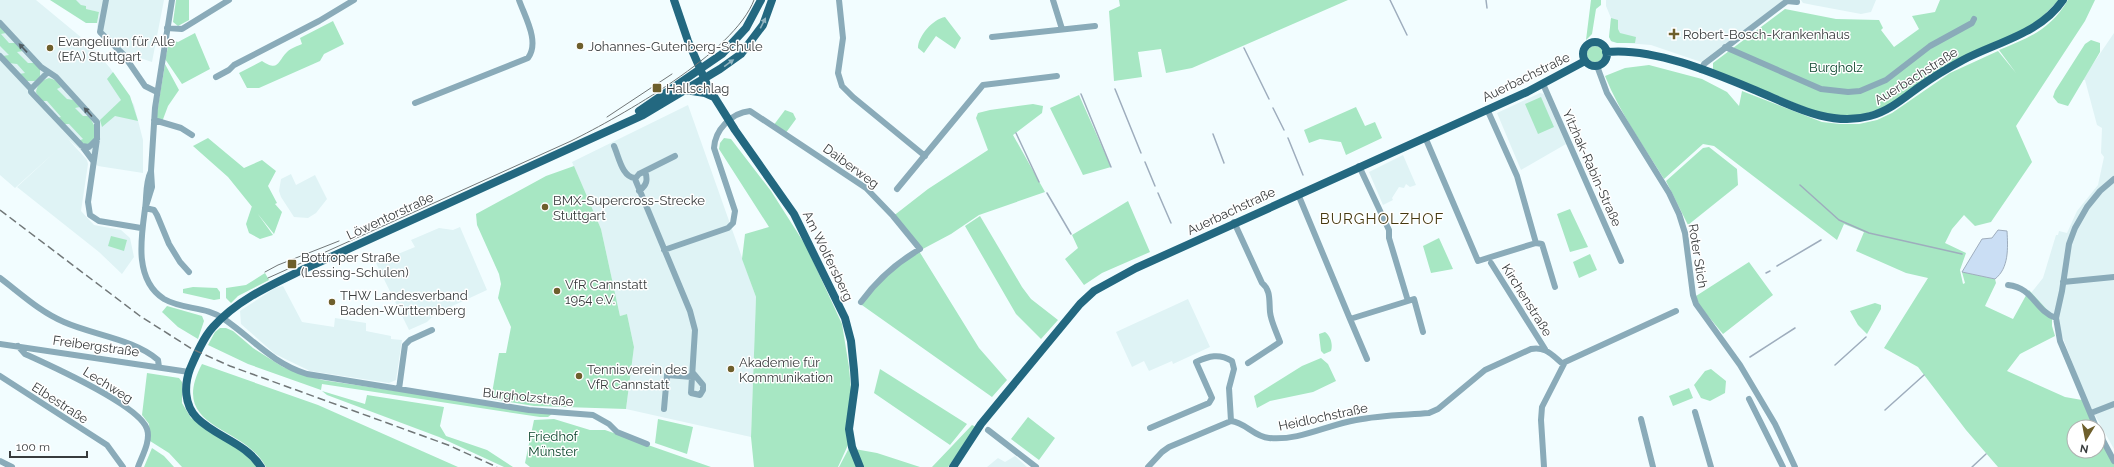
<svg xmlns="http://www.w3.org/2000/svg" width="2114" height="467" viewBox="0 0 2114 467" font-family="Raleway,sans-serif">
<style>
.built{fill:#dff3f5}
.green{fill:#a7e7c3}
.water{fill:#cadef4;stroke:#9eadbd}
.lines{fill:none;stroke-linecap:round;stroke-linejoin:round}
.stream{stroke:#9eadbd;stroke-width:1.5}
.minor{stroke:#8aabb9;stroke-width:6}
.major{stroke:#236880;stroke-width:8}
.tram{stroke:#717778;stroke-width:1}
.rail{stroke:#717778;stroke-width:1.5;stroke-dasharray:8 4;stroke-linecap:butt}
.oneway{fill:#91b4c0}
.oneway2{fill:#515d62}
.poi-dot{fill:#6e5f2c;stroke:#fff;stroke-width:1.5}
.labels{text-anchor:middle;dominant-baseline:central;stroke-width:3;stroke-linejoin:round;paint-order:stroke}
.poi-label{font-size:13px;fill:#383c3d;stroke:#fff;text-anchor:start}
.park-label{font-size:13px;fill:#0b452c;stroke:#fff}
.street-label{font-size:13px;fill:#383c3d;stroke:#fff}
.quarter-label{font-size:15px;letter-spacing:1px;fill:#453910;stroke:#fff}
</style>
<rect width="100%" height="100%" fill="#f2fdff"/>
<!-- built -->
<path class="built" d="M0,0H36L88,43L110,68L134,105L143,140V173L98,166L68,139L87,160L88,164L81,211L94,225L121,230L130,238L134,257L122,274L99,252L17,187L56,151L15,188L0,175Z
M75,0H164L152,62L128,54L97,27L99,12L85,9Z
M1606,0H1786L1701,62L1651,45L1612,42L1609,37L1611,18L1606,6Z
M1801,0H1876L1871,12L1861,14L1813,5L1803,3Z
M2114,33V449L2087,401L2058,325L2031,293L2043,278L2056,235H2058L2059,231L2067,233L2077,211L2098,185L2104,157L2101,153L2102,128L2097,125L2085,80H2082Z
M1540,93L1544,94L1566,144L1521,170L1497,113Z
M688,105L756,297L751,437L626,409L634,347L627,314L620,316L601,229L572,162Z
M1403,155L1416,185L1410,187L1406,184L1404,188L1399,187L1392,198L1393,200L1383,205L1369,172Z
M291,174L296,185L315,175L327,199L316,213L308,218L294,217L281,197L279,191L281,179Z
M460,227L487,290L435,314L427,322L409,330L376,263L415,247L411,240L439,228L453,230Z
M283,286L302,322L334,327L335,318L366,323V331L391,336V339L402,340L396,380L389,383L310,371L275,354L241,324L240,311L275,288Z
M1188,299L1210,347L1173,364L1172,361L1149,371L1144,361L1132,367L1116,332Z
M1015,456L1027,467H987L998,458L1005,462Z"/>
<!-- green -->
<path class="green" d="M50,0H76L81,5L86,6V9L99,12L97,23H86Z
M176,0H189V20L178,26L173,22Z
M1119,0H1348L1192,68L1166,73L1161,49L1138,52L1142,77L1114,81L1109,11L1120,6Z
M1591,0H1601V5L1596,9L1592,34L1586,40Z
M1940,0H2059L2034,25L1966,56L1889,106L1858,116L1824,115L1713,70V63L1785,9L1836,19L1879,20L1883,28L1881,30L1894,47L1919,29L1912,16L1935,12Z
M2068,0H2095L2085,21L2016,126L2032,162L1991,222L1975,226L1964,215L1952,229L1945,243L1966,253L1960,270L1963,284L1965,283L1962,272L1995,279L1996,283L1985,306L2013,319L2029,290L2052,315V326L2055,336L2020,354L2007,371L2065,397L2082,400L2095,427H2074V451H2098V436L2114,464V467H1998L1966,430L1918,367L1884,348L1928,278L1906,273L1856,251L1864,232L1844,224L1837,240L1714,146L1703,144L1664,179C1643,145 1620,113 1605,76L1625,68L1649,65L1702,79L1727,92L1739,106L1742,91L1822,122L1840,124H1859L1877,120L1892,113L1950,73L1998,51L2016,73L1999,50C2030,37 2050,30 2068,0Z
M945,17L961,38L955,49L936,36L924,53L918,48C918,36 933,19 945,17Z
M1611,18L1618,20V29L1620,33L1636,37L1635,43H1617L1611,41L1609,37Z
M333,21L344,44L324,54L320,61L259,88H247L239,73L262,61C279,72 277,62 287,52C291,48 298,46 302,44L300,38Z
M0,26L6,33L1,34L9,43H16L23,51L17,52L28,63H35L40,69V77L35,81H27L19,74L25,73L17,64L9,63L3,56L9,55L0,46Z
M195,33L210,69L182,84L165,59L170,40L178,42Z
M2091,40L2100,43V52L2068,106L2058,103L2053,97L2055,91L2085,44Z
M1587 54a8 8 0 1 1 16 0a8 8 0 1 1-16 0Z
M165,64L179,90L168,106L162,122L156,119Z
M113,72L130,96L138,121L115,116L102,127L100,120L121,100L107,79Z
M49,78L55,80L61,87L57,89L67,99L73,100L80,107L75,108L83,116H89L95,127V139L87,145L78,141L83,139L69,124H62L57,118L61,117L47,101H41L36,92C37,85 42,80 49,78Z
M1079,95L1111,167L1083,175L1050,108Z
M1541,97L1554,127L1538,134L1525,104Z
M1033,104L1043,106L1042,113L1013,135L1045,192L979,215L951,234L919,251L979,348L1007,380L992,397L859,303L867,293L919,249L892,217L928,189L988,150L976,118L978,113L990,110Z
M1356,107L1365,126L1375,122L1382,138L1346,155L1341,142L1320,139L1309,143L1304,130Z
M785,110L793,113L796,119L785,134L773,126Z
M208,138L244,168L262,160L276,171L268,186L277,203L275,204L282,212L274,234L228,177L193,146Z
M724,138L731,139L771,191L806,246L842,324L849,367L851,390L848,445L838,467H754L751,437L756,297L742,259L745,234L769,227L719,149L720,143Z
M1709,147L1737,169L1738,185L1688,225L1666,181L1703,148Z
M574,166L601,229L620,316L627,314L634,347L626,409L534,406L491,399L499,353H506L511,327L498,298L501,284L499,274L477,225L476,214L546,176Z
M1128,201L1150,252L1102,273L1084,285L1065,259L1078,248L1072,235Z
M252,206L273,235L260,239L249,233L246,224Z
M1570,209L1588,247L1570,252L1557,214Z
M980,216L1022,287L1031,299L1058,320L1041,339L1016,314L965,226Z
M111,236L127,240L124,251L108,246Z
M1439,238L1453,269L1431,273L1423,246Z
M1590,254L1597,270L1579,278L1573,262Z
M1749,262L1773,295L1723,334L1699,305L1696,296Z
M265,273L269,280L238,296L231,303L226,298V288L246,285Z
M193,287L217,288L220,292V299L214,300L183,293V289Z
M1875,303L1881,305V309L1867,334L1858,325L1850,311Z
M167,306L202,316L204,321L198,339L178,327L162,312Z
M220,328H226L233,331L253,348L283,367L322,380L552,414L548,417H540L322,384L321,390L248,364L208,345L215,332Z
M1325,332C1331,336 1333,345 1331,351L1324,354L1321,351L1319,334Z
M1321,358L1328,364L1336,381L1313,392L1270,401L1257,408L1254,396L1302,366Z
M202,364L318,405L458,467H266C244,424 167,430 202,364Z
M880,369L967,424L950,445L874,393Z
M1711,369L1726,381L1725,393L1710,401L1701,398L1694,385L1705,371Z
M147,373L179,378L182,382V403L191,418L241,451L258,467H182L169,453L150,441L149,424L142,415Z
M1689,388L1693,398L1673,406L1669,396Z
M322,391L365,404L367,395L444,407L440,426L383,409L440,426L446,436L487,450L513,467H504L439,437L327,395Z
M1028,417L1055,438L1039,460L1011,439Z
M554,419L590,430H605L711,467H530L525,463L534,420Z
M658,419L693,427L687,454L655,443Z
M972,425L976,427L948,467H932Z
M152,448L164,456L174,467H144Z
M849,448L877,453L920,467H839Z"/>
<!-- water -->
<path class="water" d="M1998,230L2007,231C2008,248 2009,268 1995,279L1962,272L1982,239L1992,238Z"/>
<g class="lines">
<!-- stream -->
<path class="stream" d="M1390,0L1407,35
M1486,0L1487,8
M1244,48L1269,99
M1115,89L1141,153
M1081,94L1111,167
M1273,108L1284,130
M1016,133L1039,182
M1213,134L1224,163
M1288,138L1303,175
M1145,162L1155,186
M1800,185L1839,220L1869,233L1962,254
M1047,193L1071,234
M1158,193L1171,223
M1777,266L1821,240
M1766,273L1770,271
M1750,357L1795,328
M1835,365L1866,337
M1885,410L1924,375
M1972,467L1986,454"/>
<!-- minor -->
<path class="minor" d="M106,0L100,32L123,54L145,86L157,92
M839,0L843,38L838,73L842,86L853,97L925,156
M1053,0L1062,29
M0,23L41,67L56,77L97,122V139L88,202L90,215L99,221L141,228
M167,28L182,29L229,0
M992,37L1095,26
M1725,47L1821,89L1848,92L1860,91L1886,80L1930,46L1972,23L1974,19
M0,56L31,89V92L82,146L93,161
M1597,66L1607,93L1669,193L1679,214L1685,233L1693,295L1696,304L1740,365L1775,424L1795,467
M1701,70L1704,64L1787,1L1797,2
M216,77L229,70L234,65L319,21L354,0
M1543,84L1621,261
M31,89L48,72
M415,103L528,58C540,42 525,17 519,0
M1487,109L1517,176L1536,243
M154,120L181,128L192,135
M1425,137L1478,261L1536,243L1542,244L1555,287
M82,146L89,147L97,139
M614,146C619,157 622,177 635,178
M675,156L639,174L635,179L690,311L695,330L691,393L700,395L703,390V385L693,373
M1359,166L1389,230V238L1408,301L1414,299L1423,332
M151,171C145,183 147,196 145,209C141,238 134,280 164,299C183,310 206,306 224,319C253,339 272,363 307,374L529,410L593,415L609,424L617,432L647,444
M897,189L983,85L1057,76
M639,191C647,185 648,180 645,171
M1298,194L1350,319L1408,301
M146,206L152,187L151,171L155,108L172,0
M145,208L154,210L157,215L169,244L180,262L189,272
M1234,222L1262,283C1271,290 1269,301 1270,312C1271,322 1277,333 1280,342L1248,363
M664,250L728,228L733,223L735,211L714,148C715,130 731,113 750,111L866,188L893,216L920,249C896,263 877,280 861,302
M1491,263L1545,349
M0,278C20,293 40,312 64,322C93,335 134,339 158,360L159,367
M2063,282L2114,277
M2008,285C2034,288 2034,310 2056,318
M1350,319L1367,359
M0,344L189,372
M18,346L25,354C49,365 139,405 147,429C151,441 142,456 138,467
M0,376L107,445L123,467
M399,389L405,345L410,340L432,330
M1749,399L1783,467
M664,409L667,375L692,377
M1695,412L1711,467
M2091,413L2114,404
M1641,419L1653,467
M1231,421C1245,422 1254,437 1269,438C1299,441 1327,425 1356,420C1380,415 1405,415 1429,413L1438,409L1485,370L1531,349C1545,346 1552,355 1563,364
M2096,427L2060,341L2056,318L2062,291L2069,244L2075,228L2087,207L2100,191L2114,179
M988,430L1036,467
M2098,431L2114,461
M0,461L12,467
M1148,467L1162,452L1169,447L1231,421L1229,388L1234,369L1232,361C1219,353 1209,356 1196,362L1212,398L1209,403L1150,428
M1544,467L1541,420L1542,407L1565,362L1676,311"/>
<!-- major -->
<path class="major" d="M674,0L688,41L708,87L735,130L794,214L845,318L851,341L854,370L855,385L849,429L852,447L860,467
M1583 54a12 12 0 1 1 24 0a12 12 0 1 1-24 0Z
M1606,52C1653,47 1714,73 1757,91C1793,106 1830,127 1870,116C1889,111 1904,98 1919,87C1933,77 1948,68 1963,60C1997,42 2040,34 2063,0
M685,90L705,93L714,97
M639,111L722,54L746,28L761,0
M261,467C246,443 216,437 197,418C184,405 184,385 190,369C196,355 203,338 213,327C237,300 271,285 302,270L643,115L720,69L741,54L763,25L772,0
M953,467L981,424L1080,304L1094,291L1136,268L1527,92L1585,61"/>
<!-- tram -->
<path class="tram" d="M607,117L672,74
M265,272L278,265L339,241
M268,278L571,141C621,116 734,53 754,0"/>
<!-- rail -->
<path class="rail" d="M0,210L140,316L192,349L230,366L448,445L497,467"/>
</g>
<!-- one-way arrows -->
<defs><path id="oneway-solid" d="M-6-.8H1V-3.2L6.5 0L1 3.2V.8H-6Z"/></defs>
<g class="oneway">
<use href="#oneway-solid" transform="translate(763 23) rotate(-63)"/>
<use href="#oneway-solid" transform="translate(729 63) rotate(-36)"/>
</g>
<g class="oneway2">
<use href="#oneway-solid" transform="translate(23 48) rotate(-133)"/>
<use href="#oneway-solid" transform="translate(88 112) rotate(-132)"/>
</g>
<!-- markers -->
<g class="poi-dot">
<path d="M1672 28h4v4h4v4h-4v4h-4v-4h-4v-4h4z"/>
<circle cx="580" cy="46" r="4"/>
<circle cx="50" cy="48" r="4"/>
<rect x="652" y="83" width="10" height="10" rx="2"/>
<circle cx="545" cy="207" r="4"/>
<rect x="287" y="259" width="10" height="10" rx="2"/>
<circle cx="557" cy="291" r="4"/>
<circle cx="332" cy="302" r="4"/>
<circle cx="731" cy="369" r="4"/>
<circle cx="579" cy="376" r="4"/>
</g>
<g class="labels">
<!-- poi labels -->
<g class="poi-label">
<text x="1683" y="34">Robert-Bosch-Krankenhaus</text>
<text x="58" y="41">Evangelium für Alle<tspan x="58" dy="15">(EfA) Stuttgart</tspan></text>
<text x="588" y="46">Johannes-Gutenberg-Schule</text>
<text x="666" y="88">Hallschlag</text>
<text x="553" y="200">BMX-Supercross-Strecke<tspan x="553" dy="15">Stuttgart</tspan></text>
<text x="301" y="257">Bottroper Straße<tspan x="301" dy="15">(Lessing-Schulen)</tspan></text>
<text x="565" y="284">VfR Cannstatt<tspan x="565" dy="15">1954 e.V.</tspan></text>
<text x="340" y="295">THW Landesverband<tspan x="340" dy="15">Baden-Württemberg</tspan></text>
<text x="739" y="362">Akademie für<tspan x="739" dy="15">Kommunikation</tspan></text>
<text x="587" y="369">Tennisverein des<tspan x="587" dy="15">VfR Cannstatt</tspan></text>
</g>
<!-- park labels -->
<g class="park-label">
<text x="1836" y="67">Burgholz</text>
<text x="553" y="436">Friedhof<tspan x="553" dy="15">Münster</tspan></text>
</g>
<!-- street labels -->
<g class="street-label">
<text transform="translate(1916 76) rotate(-32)">Auerbachstraße</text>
<text transform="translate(1526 77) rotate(-26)">Auerbachstraße</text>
<text transform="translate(851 166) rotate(36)">Daiberweg</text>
<text transform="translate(1592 168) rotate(66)">Yitzhak-Rabin-Straße</text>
<text transform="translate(1231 211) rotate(-25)">Auerbachstraße</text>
<text transform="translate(390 216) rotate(-25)">Löwentorstraße</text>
<text transform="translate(828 256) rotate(64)">Am Wolfersberg</text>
<text transform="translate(1698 256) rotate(81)">Roter Stich</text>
<text transform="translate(1527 300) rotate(58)">Kirchenstraße</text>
<text transform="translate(96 346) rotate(8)">Freibergstraße</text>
<text transform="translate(108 385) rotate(32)">Lechweg</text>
<text transform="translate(528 397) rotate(6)">Burgholzstraße</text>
<text transform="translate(60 403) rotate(33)">Elbestraße</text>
<text transform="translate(1323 417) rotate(-12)">Heidlochstraße</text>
</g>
<!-- quarter labels -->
<g class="quarter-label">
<text x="1382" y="219">BURGHOLZHOF</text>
</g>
</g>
<!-- north arrow -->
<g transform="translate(2086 439) rotate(190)"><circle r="19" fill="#ffffff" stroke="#afb1b1"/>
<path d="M0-3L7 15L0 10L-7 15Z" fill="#6e5f2c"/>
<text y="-6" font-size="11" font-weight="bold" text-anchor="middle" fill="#383c3d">N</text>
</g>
<!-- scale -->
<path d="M10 451v6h77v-6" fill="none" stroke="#383c3d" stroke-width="2"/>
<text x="16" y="451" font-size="12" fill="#383c3d" stroke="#ffffff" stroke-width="3" paint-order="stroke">100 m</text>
</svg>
